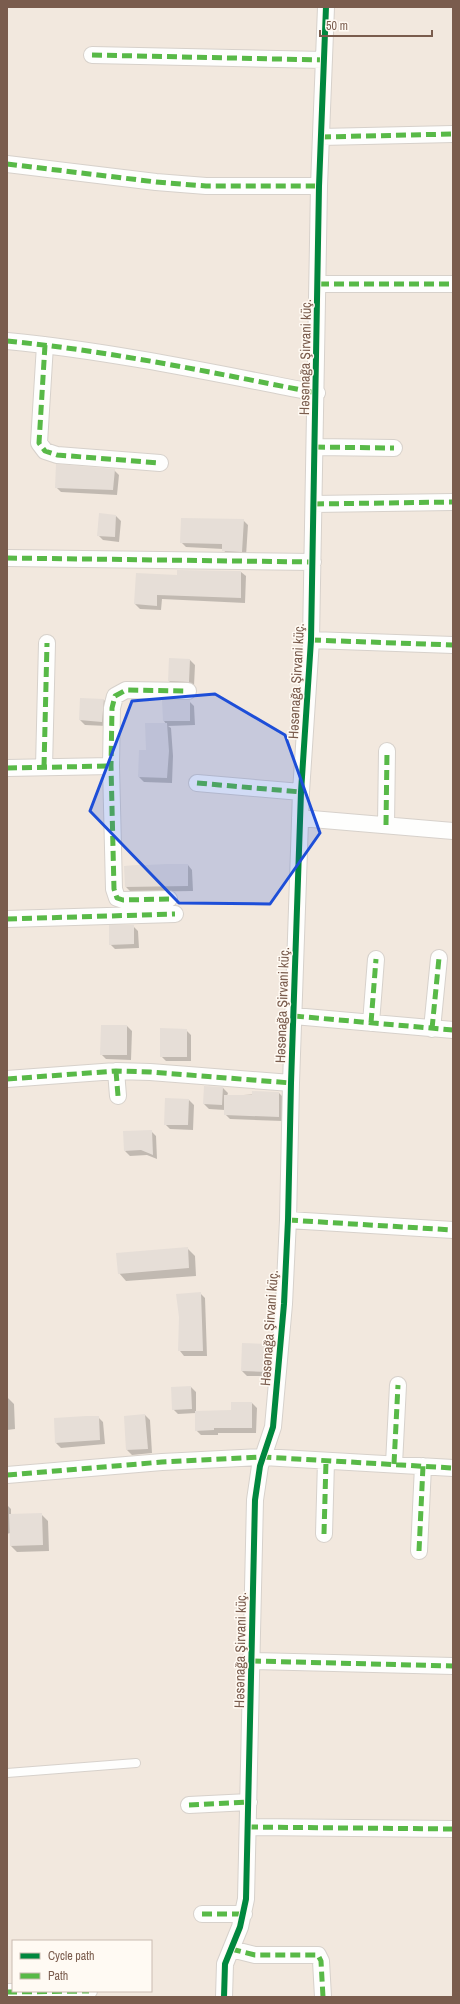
<svg xmlns="http://www.w3.org/2000/svg" width="460" height="2004" viewBox="0 0 460 2004" font-family="'Archivo Narrow',sans-serif">
<style>
.residential{fill:#f2e8de;fill-rule:evenodd}
.shadow{fill:#0003}
.building{fill:#e6ded7}
.lines{fill:none;stroke-linecap:round;stroke-linejoin:round}
.lane-casing{stroke:#d7d1cb;stroke-width:10}
.street-casing{stroke:#d7d1cb;stroke-width:18}
.lane{stroke:#fefefd;stroke-width:8}
.street{stroke:#fefefd;stroke-width:16}
.quiet{stroke:#58b947;stroke-width:5;stroke-dasharray:10 5;stroke-linecap:butt}
.cycleway-casing{stroke:#fffaf3;stroke-width:8}
.cycleway{stroke:#00873e;stroke-width:6}
.marked{fill:#1d4ed8;fill-opacity:0.2;stroke:#1d4ed8;stroke-width:3;stroke-linejoin:round}
.labels{text-anchor:middle;dominant-baseline:central;stroke-width:3;stroke-linejoin:round;paint-order:stroke}
.street-label{font-size:14px;fill:#7a5c4d;stroke:#fffaf3}
</style>
<rect width="100%" height="100%" fill="#f9f5f0"/>
<!-- residential -->
<path class="residential" d="M7,7H453V1997H7ZM13,1941H151V1991H13Z"/>
<!-- shadow -->
<path class="shadow" d="M114,470L119,475L117,495L61,492L56,487Z
M116,516L121,521L119,542L103,540L98,535Z
M243,520L248,525L246,556H228L223,549L186,547L181,542Z
M241,572L246,576L245,603L162,599L161,610L140,609L135,604L178,576Z
M190,660L195,665L194,686H174L169,681Z
M81,699L104,700L109,705L107,726L85,725L80,720Z
M189,701L194,706L195,725L168,726L171,728L173,756L172,783L144,782L139,777L147,751L166,724L164,721Z
M188,865L192,870L193,891L131,892L126,887L125,866Z
M133,926L138,931L139,948L115,949L110,944Z
M102,1026H127L132,1031L131,1060L106,1059L101,1054Z
M186,1030L191,1035V1061H166L161,1056Z
M205,1087L223,1088L228,1093L227,1096L279,1093L284,1098L283,1121L230,1119L225,1114V1110L209,1109L204,1104Z
M189,1100L194,1105L193,1130L170,1129L165,1124Z
M151,1131L156,1136L157,1159L147,1155L130,1156L125,1151Z
M187,1248L195,1256L196,1276L126,1281L119,1273Z
M200,1293L205,1298L207,1356H184L180,1351V1317Z
M267,1345L272,1350L271,1376H247L242,1371Z
M191,1387L196,1392V1412L232,1411L252,1403L257,1408L256,1433H218V1435H201L196,1430V1413L178,1414L173,1409Z
M7,1397L14,1404L15,1429L7,1430Z
M145,1415L150,1420L152,1453L132,1455L127,1450Z
M98,1417L103,1422L105,1444L61,1448L56,1443Z
M7,1505L11,1509V1515L41,1514L48,1521L49,1551L17,1552L11,1546L10,1533L7,1534Z"/>
<!-- building -->
<path class="building" d="M56,464L115,469L113,490L55,488Z
M99,513L116,515L115,537L97,536Z
M181,518L244,519L242,552L222,551V544L180,543Z
M177,570L241,571V598L157,595V606L134,604L136,573L177,575Z
M169,658L190,659L189,682L168,681Z
M80,698L104,699L102,722L79,720Z
M162,700H190V721H163Z
M145,723H167L169,751L167,778L138,777L139,750H146Z
M167,864H188V886L125,887L124,866Z
M109,925H134V944L109,945Z
M101,1025H127V1055H100Z
M160,1028L187,1029V1057H160Z
M204,1086L223,1087L222,1105L203,1104Z
M252,1091L279,1092V1117L224,1115V1095H252Z
M165,1098L189,1099L188,1125H164Z
M152,1130L153,1155L141,1150L124,1151L123,1131Z
M188,1247L189,1268L118,1274L116,1253Z
M201,1292L203,1351H178L179,1317L176,1294Z
M242,1343L268,1344L267,1372L241,1371Z
M191,1386L192,1409L172,1410L171,1387Z
M231,1402H252V1428H214V1430L195,1431V1411L231,1410Z
M145,1414L148,1449L126,1450L124,1416Z
M86,1416H99L100,1440L55,1443L54,1418Z
M42,1513L43,1545L10,1546L9,1514Z"/>
<g class="lines">
<!-- lane casing -->
<g class="lane-casing">
<path id="lane" d="M7,1773L136,1763"/>
</g>
<!-- street casing -->
<g class="street-casing">
<path id="street" d="M92,55L324,60
M321,137L453,134
M7,164L156,182L206,186H319
M319,284H453
M7,341C111,351 214,373 317,393
M45,345L39,443L45,451L57,455L160,463
M315,447L394,448
M314,504L453,502
M7,558L313,562
M311,640L453,645
M44,767L47,643
M7,768L111,766
M197,783L301,792
M300,818L453,831
M386,825L387,751
M169,899L123,900L117,898L114,889L111,766L112,708L115,696L126,690L188,691
M7,919L175,914
M294,1016L453,1030
M371,1023L376,959
M432,1029L439,958
M116,1071L118,1096
M7,1079L116,1071L150,1072L291,1083
M288,1220L453,1230
M394,1464L398,1385
M7,1475L162,1462L263,1457L453,1468
M324,1534L326,1461
M419,1551L423,1466
M251,1661L453,1666
M189,1805L249,1802
M248,1827L453,1829
M202,1914H244
M231,1949L255,1955H318L321,1961L323,1997
M7,1992L89,1991
M224,1997L225,1964L240,1927L246,1899L255,1500L260,1466L273,1427L284,1304L288,1220L291,1083L301,792L311,640L319,186L326,7"/>
</g>
<!-- lane -->
<use href="#lane" class="lane"/>
<!-- street -->
<use href="#street" class="street"/>
<!-- quiet -->
<path class="quiet" d="M92,55L324,60
M321,137L453,134
M7,164L156,182L206,186H319
M319,284H453
M7,341C111,351 214,373 317,393
M45,345L39,443L45,451L57,455L160,463
M315,447L394,448
M314,504L453,502
M7,558L313,562
M311,640L453,645
M44,767L47,643
M7,768L111,766
M197,783L301,792
M386,825L387,751
M169,899L123,900L117,898L114,889L111,766L112,708L115,696L126,690L188,691
M7,919L175,914
M294,1016L453,1030
M371,1023L376,959
M432,1029L439,958
M116,1071L118,1096
M7,1079L116,1071L150,1072L291,1083
M288,1220L453,1230
M394,1464L398,1385
M7,1475L162,1462L263,1457L453,1468
M324,1534L326,1461
M419,1551L423,1466
M251,1661L453,1666
M189,1805L249,1802
M248,1827L453,1829
M202,1914H244
M231,1949L255,1955H318L321,1961L323,1997
M7,1992L89,1991"/>
<!-- cycleway casing -->
<g class="cycleway-casing">
<path id="cycleway" d="M224,1997L225,1964L240,1927L246,1899L255,1500L260,1466L273,1427L284,1304L288,1220L291,1083L301,792L311,640L319,186L326,7"/>
</g>
<!-- cycleway -->
<use href="#cycleway" class="cycleway"/>
</g>
<!-- marked area -->
<path class="marked" d="M215,694L285,735L320,833L270,904L179,903L90,811L132,701Z"/>
<g class="labels">
<!-- street labels -->
<g class="street-label">
<text transform="translate(305 357) rotate(-89)">Həsənağa Şirvani küç.</text>
<text transform="translate(296 681) rotate(-87)">Həsənağa Şirvani küç.</text>
<text transform="translate(282 1005) rotate(-88)">Həsənağa Şirvani küç.</text>
<text transform="translate(269 1328) rotate(-86)">Həsənağa Şirvani küç.</text>
<text transform="translate(240 1650) rotate(-89)">Həsənağa Şirvani küç.</text>
</g>
</g>
<!-- border -->
<rect width="460" height="2004" fill="none" stroke="#7a5c4d" stroke-width="16"/>
<!-- legend -->
<rect x="12" y="1940" width="140" height="52" fill="#fffaf3" stroke="#cabbb1"/>
<rect x="20" y="1953" width="20" height="6" fill="#00873e" stroke="#cabbb1"/>
<text x="48" y="1960" font-size="12" fill="#7a5c4d">Cycle path</text>
<rect x="20" y="1973" width="20" height="6" fill="#58b947" stroke="#cabbb1"/>
<text x="48" y="1980" font-size="12" fill="#7a5c4d">Path</text>
<!-- scale -->
<path d="M320 30v6h112v-6" fill="none" stroke="#7a5c4d" stroke-width="2"/>
<text x="326" y="30" font-size="12" fill="#7a5c4d" stroke="#fffaf3" stroke-width="3" paint-order="stroke">50 m</text>
</svg>
